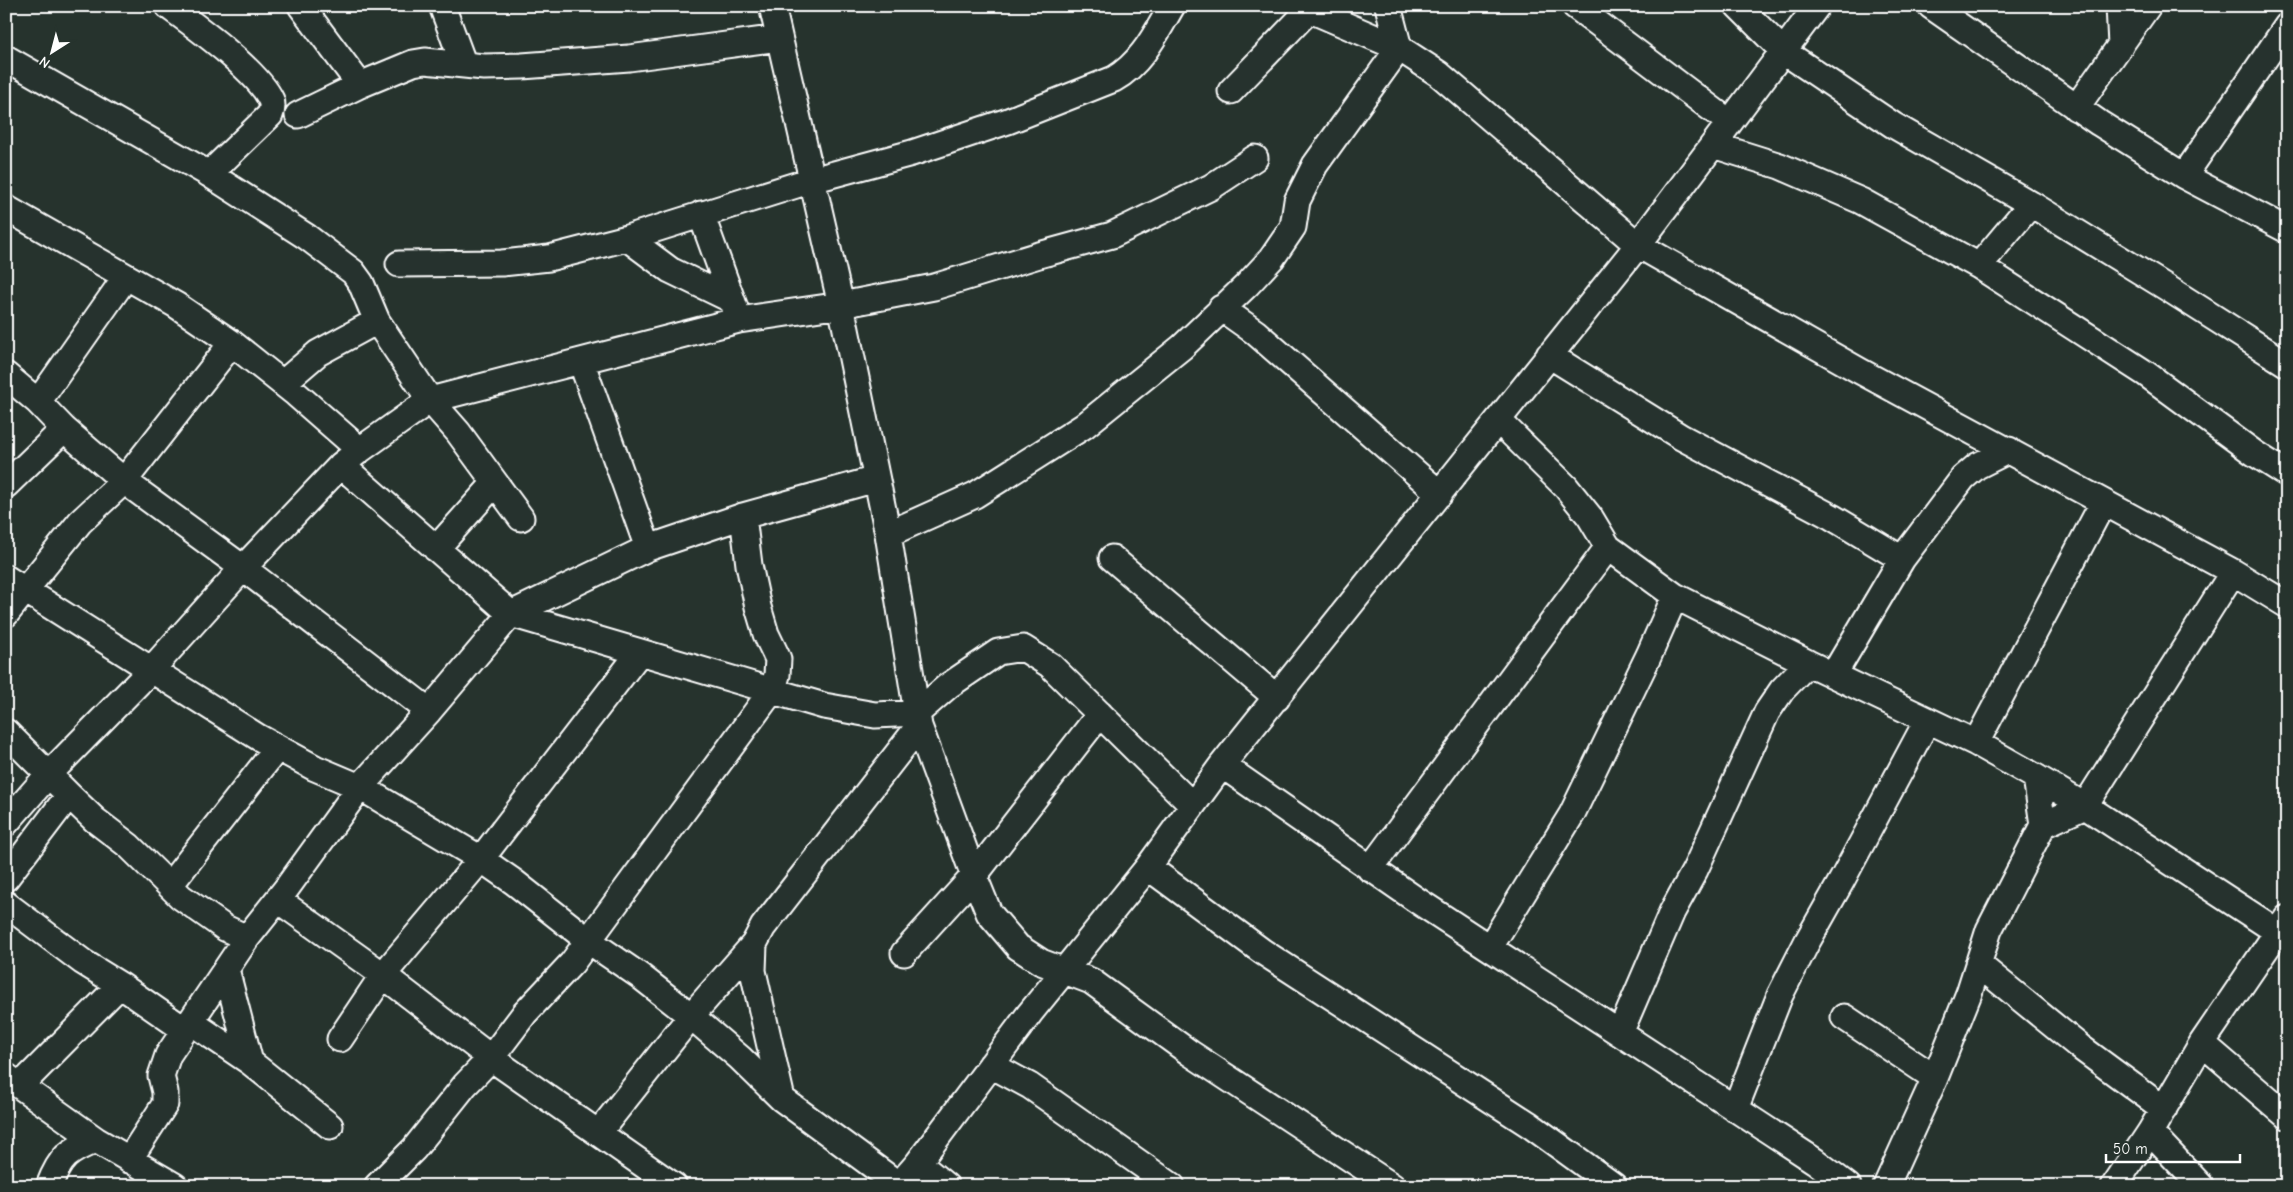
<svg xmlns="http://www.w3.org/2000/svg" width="2293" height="1192" viewBox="0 0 2293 1192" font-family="'Comic Neue',sans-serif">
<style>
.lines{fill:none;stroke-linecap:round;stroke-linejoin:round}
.minor-casing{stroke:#fff;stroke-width:29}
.minor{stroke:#26332d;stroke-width:25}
</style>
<rect width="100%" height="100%" fill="#26332d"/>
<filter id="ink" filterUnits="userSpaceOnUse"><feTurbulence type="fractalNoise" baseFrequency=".02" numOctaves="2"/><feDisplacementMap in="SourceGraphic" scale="10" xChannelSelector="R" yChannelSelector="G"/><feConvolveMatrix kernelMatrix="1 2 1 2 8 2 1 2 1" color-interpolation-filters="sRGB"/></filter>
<g filter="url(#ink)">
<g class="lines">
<!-- minor casing -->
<g class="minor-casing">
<path id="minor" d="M168,6C195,26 258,71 271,100C273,105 272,110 270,115L209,174
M301,6L360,85
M442,6L464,65
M772,6L841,305L888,534L919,726L974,876L989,913L1018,947L1041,962L1091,981L1190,1053L1392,1186
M1301,6L1399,48L1439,74L1638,245L1860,371L2233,572L2287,605
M1388,6L1399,48
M1575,6L1729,122
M1738,6L1783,51L1893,125L2031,204L2169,289L2287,364
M1931,6L2099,123L2184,176L2287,230
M2119,6L2121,45
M6,58L209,174L307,237L353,272L361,283L377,321L430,400L458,432L521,518
M1231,91L1309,10
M2076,108L2148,6
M298,115L360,85L413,63L425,61L484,67L522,66L629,58L779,38
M1713,145L1780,166L1861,201L1979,266L2145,373L2254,453L2287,474
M2184,176L2287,26
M6,208L176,305L232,343L296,394L360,450
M701,214L735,308
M627,238L670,270L732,300
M399,264L502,263L549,258L627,238L812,180L912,153L1008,121L1114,79C1142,63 1156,33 1172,6
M1979,266L2031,204
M1221,308L1255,332L1440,494
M1549,355L1681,437L1832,517L1902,559
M581,361L648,548
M6,375L38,402L64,429L124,481L243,568L429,711
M283,383L318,353L377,321
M38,402L125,278
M1498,420L1566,487L1590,517L1608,547
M341,465L511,614L824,706L875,715L917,713L948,686L998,652L1023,648L1050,665L1192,805
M6,485L64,429
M888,534L975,495L1084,426L1182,347L1247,285L1272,258L1293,227L1297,201L1315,165L1399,48
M436,549L494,484
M1112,558L1277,698
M6,578L258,737L315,768L360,787L481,859L514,882L589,941L640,976L691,1016L740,1058L782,1099L899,1185
M6,614L80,522L124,481L232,343
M1834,674L1902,559L1963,478L1977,466L2009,450
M6,732L69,795L95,820L129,846L181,897L225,928L247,938
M1976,743L2103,503
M1222,765L1418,901L1815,1161L1848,1186
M6,823L49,774L150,671L243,568L341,465L360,450L430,400L739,320L841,305L934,287L1039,255L1112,235L1211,187L1255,158
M2043,825L2085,806L2233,572
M1148,867L1263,952L1530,1125L1614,1186
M1370,869L1608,547L1675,596L1808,663L1976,743L2036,777L2085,806L2278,932
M6,878L69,795
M170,885L277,748
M278,900L383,975L491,1058L674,1186
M6,904L83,962L120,985L185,1030
M1490,947L1572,814L1649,655L1675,596
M904,953L974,876L1100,714
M1978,964L2080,1047L2164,1109
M226,969L250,1062
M1844,1017L1935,1078
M191,1022L250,1062L330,1126
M1620,1033L1672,912L1695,870L1767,712L1782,690L1808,663
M340,1039L383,975L481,859L640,652
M2202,1043L2287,1116
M991,1065L1030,1086L1172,1186
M6,1076L96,1140L175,1186
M20,1086L120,985
M782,1099L753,971L754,944L763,927L919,726
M1735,1109L1780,995L1807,942L1842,880L1927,721
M599,1132L691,1016L754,944
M2150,1132L2201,1186
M129,1160L165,1104V1092L161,1076L168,1055L247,938L286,889L360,787L429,711L511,614L648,548L743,516L876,479
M918,1163L946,1186
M49,1186C60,1157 68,1151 96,1140
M377,1186L414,1149L465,1085L491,1058L525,1013L572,963L773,689L777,675L778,659L766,634L758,607L749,565L743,516
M898,1186L918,1163L1030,1013L1148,867L1222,765L1638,245L1817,6
M1886,1186L1935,1078L1969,993L1989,930L2043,825L2036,777
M2114,1186L2150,1132L2202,1043L2287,918"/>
</g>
<!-- minor -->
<use href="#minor" class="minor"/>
</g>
</g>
<!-- margin -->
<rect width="2293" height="1192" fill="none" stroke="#26332d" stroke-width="25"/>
<rect x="12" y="12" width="2268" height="1167" fill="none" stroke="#fff" stroke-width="2" filter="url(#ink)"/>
<!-- north arrow -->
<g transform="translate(52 52) rotate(216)" stroke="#26332d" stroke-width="4" paint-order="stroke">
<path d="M0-4L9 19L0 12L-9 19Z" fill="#ffffff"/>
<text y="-8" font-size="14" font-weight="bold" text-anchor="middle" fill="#ffffff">N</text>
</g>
<!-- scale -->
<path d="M2106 1154v8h134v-8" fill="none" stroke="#ffffff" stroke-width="2.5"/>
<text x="2113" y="1154" font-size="15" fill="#ffffff" stroke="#26332d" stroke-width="4" paint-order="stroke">50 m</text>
</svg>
